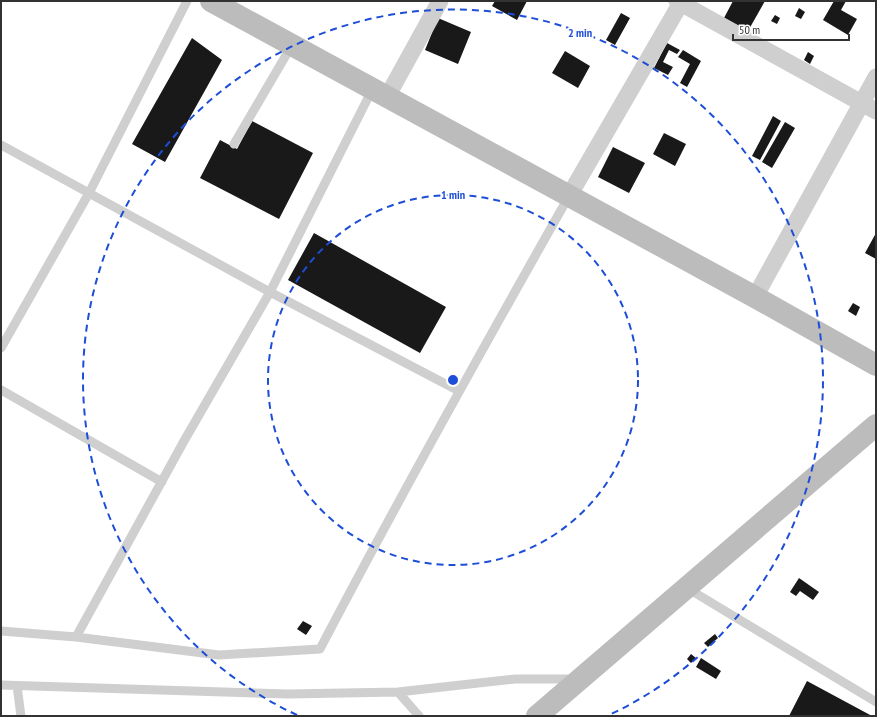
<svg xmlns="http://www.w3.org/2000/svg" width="877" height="717" viewBox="0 0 877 717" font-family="'PT Sans Narrow',sans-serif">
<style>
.building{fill:#191919}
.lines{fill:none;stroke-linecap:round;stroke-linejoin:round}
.lane{stroke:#cfcfcf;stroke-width:9}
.street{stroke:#cfcfcf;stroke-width:17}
.secondary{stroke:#bcbcbc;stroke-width:22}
.ring{fill:none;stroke:#1d4ed8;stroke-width:2;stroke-dasharray:7 5}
.centre{fill:#1d4ed8;stroke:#fff;stroke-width:2}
.ring-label{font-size:12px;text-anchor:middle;font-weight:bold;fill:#1d4ed8;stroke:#fff;stroke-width:4;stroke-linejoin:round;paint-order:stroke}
</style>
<rect width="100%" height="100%" fill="#fff"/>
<!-- building -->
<path class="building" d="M495,1H527L517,20L492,6Z
M733,1H765L748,31L724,18Z
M834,1H846L841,10L857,19L848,35L823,20Z
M799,8L805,12L801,19L795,16Z
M621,13L630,18L615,45L606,40Z
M775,15L780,18L777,24L771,21Z
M438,18L471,32L458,64L425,50Z
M192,38L222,60L165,162L132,144Z
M667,43L680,50L677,54L669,50L663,62L673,67L668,75L654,68Z
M683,50L701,61L687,87L680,83L690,64L678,57Z
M565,51L590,66L578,88L552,73Z
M808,52L814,56L810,64L804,60Z
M773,116L781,121L760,160L752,156Z
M252,121L313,153L279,219L200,178L220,140L237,149Z
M785,122L795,128L772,168L762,162Z
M664,133L686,144L675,166L653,154Z
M613,147L645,163L629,193L598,177Z
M314,233L446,307L420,353L288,280Z
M876,233V259L865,253Z
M853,303L860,307L856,316L848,311Z
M799,578L819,592L813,600L800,591L796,596L790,592Z
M303,621L312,626L306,635L297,629Z
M715,634L718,638L708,647L704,643Z
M691,654L696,658L691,663L687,659Z
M701,658L721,671L716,679L696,667Z
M807,681L872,716H789Z"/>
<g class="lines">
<!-- lane -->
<path class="lane" d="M234,144L292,45
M1,145L270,292L459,391
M1,348L89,193L187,1
M1,390L162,482
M687,588L876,702
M1,631L76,637L219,655L320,649C400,496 484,346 569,196
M76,637L184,441L270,292L373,88
M1,685L288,694L398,692L419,716
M17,686L21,716
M398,692L515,679H575"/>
<!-- street -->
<path class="street" d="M677,1L876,111
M387,97L440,1
M569,196L682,1
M755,297L876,77"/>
<!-- secondary -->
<path class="secondary" d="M211,1L755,297L876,365
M537,716L876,425"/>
</g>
<!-- distance rings -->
<g class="ring">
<circle cx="453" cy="380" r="185"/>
<path d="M297 715A370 370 0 1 1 609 715"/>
</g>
<circle cx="453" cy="380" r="6" class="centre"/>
<g class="ring-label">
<text x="580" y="37">2 min</text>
<text x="453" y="199">1 min</text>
</g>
<!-- border -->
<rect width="877" height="717" fill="none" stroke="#323232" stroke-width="4"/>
<!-- scale -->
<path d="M733 34v6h116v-6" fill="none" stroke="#323232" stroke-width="2"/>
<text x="739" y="34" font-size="12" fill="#323232" stroke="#ffffff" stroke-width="3" paint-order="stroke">50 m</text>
</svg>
